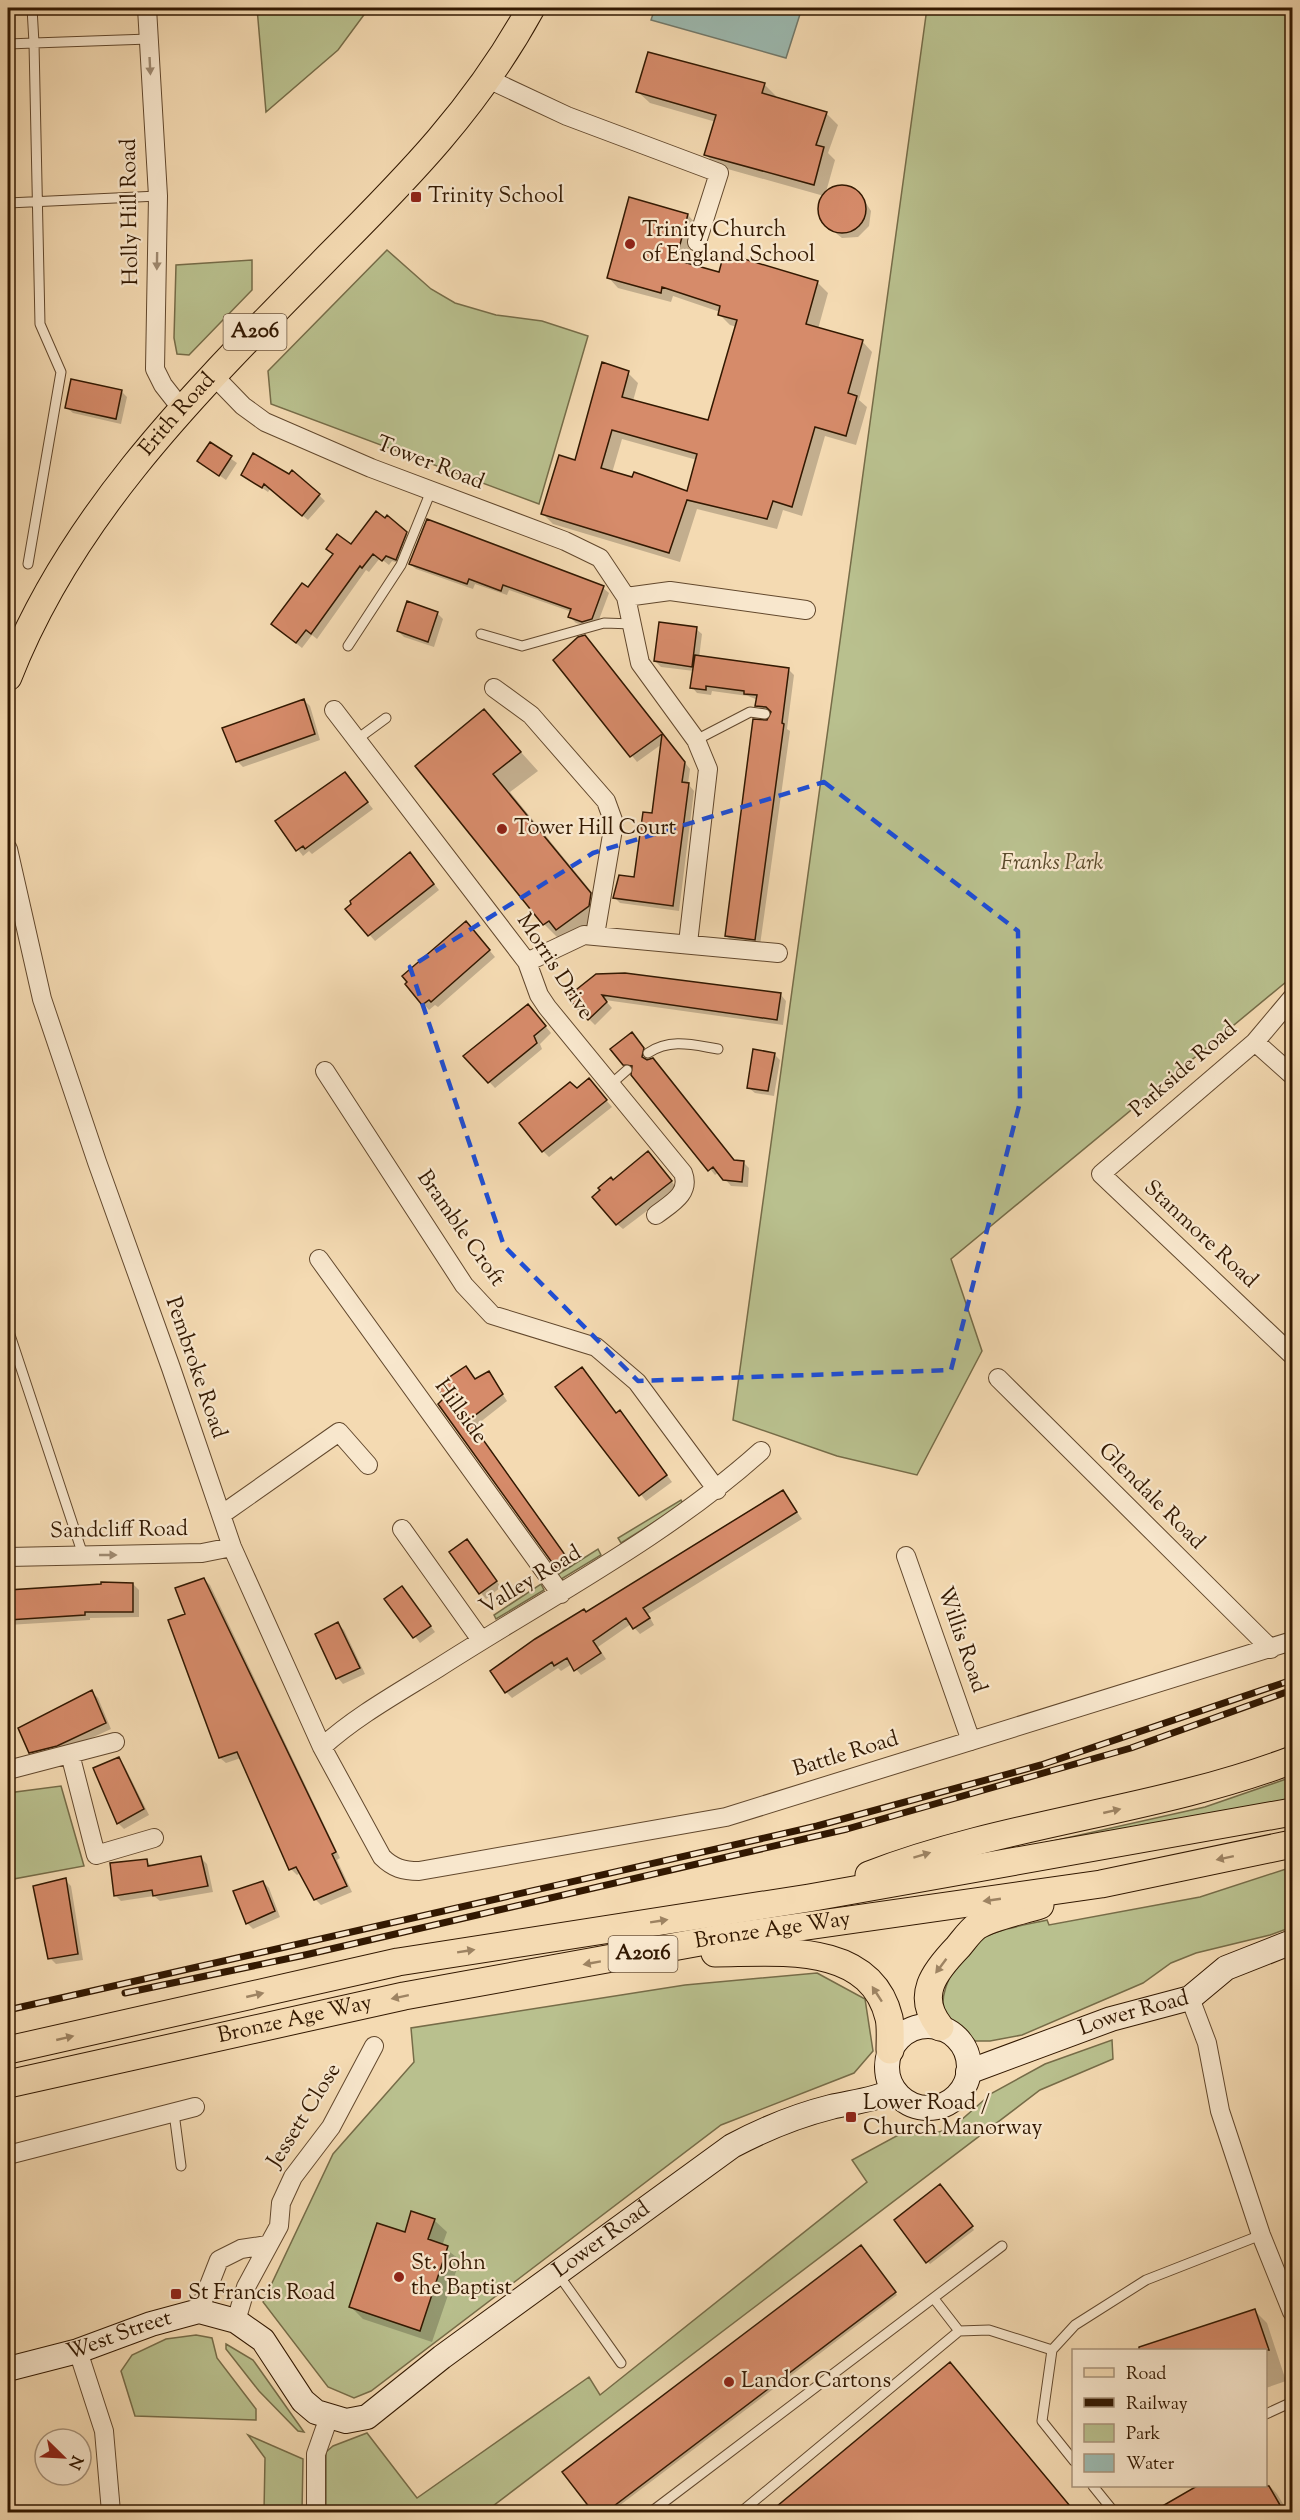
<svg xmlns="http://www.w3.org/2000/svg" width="1300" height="2520" viewBox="0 0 1300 2520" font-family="'Sorts Mill Goudy',serif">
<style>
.green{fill:#b9c08e;stroke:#766c48;stroke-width:1.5}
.water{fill:#9cbab1;stroke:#72796b;stroke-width:1.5}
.shadow{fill:#0003;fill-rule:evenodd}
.building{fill:#d68b6a;stroke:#321801;stroke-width:1.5;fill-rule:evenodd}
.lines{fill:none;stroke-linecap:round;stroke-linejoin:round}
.lane-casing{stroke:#62482d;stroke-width:11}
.street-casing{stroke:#62482d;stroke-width:20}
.secondary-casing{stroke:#321801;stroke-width:26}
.primary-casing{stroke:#321801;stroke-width:29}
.lane{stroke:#f8e7cd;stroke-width:9}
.street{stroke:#f8e7cd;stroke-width:18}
.secondary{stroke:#f8e7cd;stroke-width:24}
.primary{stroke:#f4dab2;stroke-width:27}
.rail-casing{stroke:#321801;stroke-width:7}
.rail{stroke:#f8e7cd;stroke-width:4.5;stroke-dasharray:14;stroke-linecap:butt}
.oneway{fill:#9f8a71}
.oneway2{fill:#9d8362}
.marked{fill:none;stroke:#1d4ed8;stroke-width:4.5;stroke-dasharray:12 8;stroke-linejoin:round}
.poi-dot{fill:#8f2418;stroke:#f8e7cd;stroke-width:2}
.labels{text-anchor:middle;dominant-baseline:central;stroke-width:4.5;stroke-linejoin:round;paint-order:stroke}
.shield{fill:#f8e7cd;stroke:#6d563e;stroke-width:1.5}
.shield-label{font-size:21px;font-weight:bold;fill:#321801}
.poi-label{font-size:22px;fill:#321801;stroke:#f8e7cd;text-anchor:start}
.street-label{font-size:22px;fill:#321801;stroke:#f8e7cd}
.park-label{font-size:22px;font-style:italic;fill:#5a4a2b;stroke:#f8e7cd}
</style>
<rect width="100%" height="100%" fill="#f4dab2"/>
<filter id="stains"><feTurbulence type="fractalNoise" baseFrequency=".00333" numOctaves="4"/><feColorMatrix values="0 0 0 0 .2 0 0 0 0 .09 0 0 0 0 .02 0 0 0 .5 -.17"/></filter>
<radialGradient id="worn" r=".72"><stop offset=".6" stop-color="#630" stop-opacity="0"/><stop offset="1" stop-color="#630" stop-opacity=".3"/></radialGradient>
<!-- green -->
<path class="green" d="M257,8H369L338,50L266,112Z
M927,8H1292V977L951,1259L982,1351L917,1475L837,1456L733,1420Z
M387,250L431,289L455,303L496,315L542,321L588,336L539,504L271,404L268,371Z
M252,260V290L189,355L177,354L174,338L176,265Z
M681,1500L683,1504L621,1543L618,1538Z
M598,1549L601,1555L558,1581L554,1577Z
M541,1584L544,1590L496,1619L494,1615Z
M1292,1777V1799L1019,1854L1017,1849L1205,1807Z
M61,1786L84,1866L8,1880V1793Z
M1292,1867V1927L1270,1935L1196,1953L1171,1963L1143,1983L1022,2035L990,2041H968C958,2033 944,2023 943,2008C941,1985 962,1948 983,1938C1003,1928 1026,1925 1047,1920L1049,1925L1200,1897Z
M817,1973L865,1999L873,2051L854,2073L721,2125L371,2391L354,2398L328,2387L263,2302L333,2154L414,2062L411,2028L685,1985Z
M1112,2040L1113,2059L1040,2090L485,2512H326V2452L333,2446L367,2433L417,2498L589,2377L600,2395L867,2182L852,2160L902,2133L932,2134L952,2128L992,2093L1045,2064Z
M196,2335L212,2338L217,2358L256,2409V2420L135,2416L121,2371L132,2355L166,2339Z
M226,2344L253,2360L304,2432L298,2431L259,2391L226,2349Z
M248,2435L303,2459L302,2512H264L265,2458Z"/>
<!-- water -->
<path class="water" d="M655,8H802L786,58L651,20Z"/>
<!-- shadow -->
<path class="shadow" d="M764,84L776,96L775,98L826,113L838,125L828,153L835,160L826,192L841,186L856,191L862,197L871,211L869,226L858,237L842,238L822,222L819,206L824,196L717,166L705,154L716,122L650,103L638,92Z
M630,199L688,215L698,226L687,265L720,273L725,255L818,283L828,293L818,329L862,341L872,352L859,400L867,407L856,445L825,436L802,516L783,510L777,529L697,509L680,562L553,524L543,514L628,373L638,383L633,401L709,422L737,327L730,325L719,314L720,312L673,296L671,302L618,288L608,277ZM622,439L697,460L688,493L612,473Z
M121,391L127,397L121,424L73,413L67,408Z
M210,444L237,463L226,480L199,461Z
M243,475L319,495L325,501L308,520L270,489L268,492Z
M406,533L412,539L402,564L392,561L389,565L380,558L369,572L366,570L317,639L312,635L302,648L279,630L308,589L351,547Z
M410,564L603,588L609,593L597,625L589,627L576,623L570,617L572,612L509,590L507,595L475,584L473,589L416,569Z
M437,613L443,619L434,647L404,637L398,631Z
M696,629L702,634L699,658L788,669L794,675L787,729L790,731L760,945L732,941L726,936L768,722L772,713L763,711L757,705L758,700L748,696L712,691L711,695L697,693L692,687L694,671L661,667L655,661Z
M591,643L690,769L688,784L694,791L679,911L620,903L614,897L636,879L653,815L662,744L637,762L555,660Z
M304,700L310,706L320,740L243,767L237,761Z
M484,711L538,771L510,792L608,912L606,924L575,947L562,942L544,924L417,767Z
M350,780L373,809L312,854L309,851L303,856L277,822Z
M416,860L439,890L375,941L347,909Z
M472,929L495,957L438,1007L435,1005L429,1010L407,984Z
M596,976L781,995L786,1001L783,1025L605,1000L612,1008L595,1025L589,1019Z
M534,1012L551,1033L540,1044L542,1049L495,1088L465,1056Z
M637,1040L649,1055L648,1061L658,1066L735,1161L743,1162L749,1168L748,1187L731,1186L719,1172L715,1175L633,1071L624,1064Z
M774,1054L780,1060L774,1096L755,1093L749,1088Z
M594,1086L612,1107L549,1157L543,1151L577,1090Z
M653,1159L677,1188L623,1229L617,1224L602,1191Z
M466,1368L476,1380L489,1373L507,1401L474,1427L573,1566L563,1572L440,1404Z
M557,1388L625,1418L672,1482L646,1501Z
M783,1492L802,1519L648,1614L654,1625L640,1634L631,1624L598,1647L606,1659L581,1675L572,1664L561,1671L558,1668L512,1698L506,1692L586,1614Z
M472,1547L501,1587L486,1599L481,1593Z
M204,1579L210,1585L340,1858L337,1860L352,1892L321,1905L315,1899L300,1873L297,1875L291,1869L241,1758L226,1763L220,1758L170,1621L187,1614Z
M133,1584L139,1590V1617L90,1618V1620L8,1625V1591Z
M402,1588L435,1632L420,1643L387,1599Z
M338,1624L344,1630L365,1674L343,1684L338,1678Z
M92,1692L98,1698L111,1729L63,1751L36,1758L30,1752Z
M118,1759L124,1765L149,1815L124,1829L118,1823Z
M201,1858L207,1864L213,1892L160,1901L154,1896L121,1901L115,1895L146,1861L152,1866Z
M65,1880L71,1886L83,1960L56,1964L50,1958Z
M263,1882L269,1888L280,1917L253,1929L247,1923Z
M943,2188L974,2230L930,2264L928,2262Z
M434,2220L447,2232L442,2246L460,2260L432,2342L363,2319L351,2307L406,2234Z
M863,2250L897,2295L611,2512H594L564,2472Z
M1254,2310L1267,2323L1286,2381L1266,2388V2350H1134Z
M950,2364L1074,2512H772Z
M1266,2482L1277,2494L1288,2512H1155L1199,2486H1243L1250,2497L1253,2496L1247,2486L1251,2490L1266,2486Z"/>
<!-- building -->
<path class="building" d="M648,52L765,83L762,93L827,112L816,145L824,147L814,185L704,155L716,115L636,92Z
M818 209a24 24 0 1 1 48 0a24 24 0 1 1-48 0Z
M629,197L688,214L676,260L719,272L724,253L818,281L806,324L863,340L848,393L857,396L846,436L815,427L792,507L773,501L767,519L687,500L669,553L541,514L559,455L575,460L602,362L629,371L622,397L708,420L737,320L718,315L720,306L662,287L661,293L607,278ZM612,430L697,454L687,491L634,472L632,477L601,468Z
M71,379L122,390L116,419L65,408Z
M210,442L232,456L219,476L197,461Z
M253,453L289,474L292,470L320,494L302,516L264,484L262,488L241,475Z
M376,511L385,518L387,515L407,532L396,560L386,556L382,561L373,554L362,568L360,566L311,634L306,630L296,643L271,624L302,583L308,587L333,554L326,549L337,534L351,544Z
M427,519L604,586L592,619L582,622L568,617L571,609L503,585L501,591L469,579L467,584L409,564Z
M407,601L438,612L428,642L397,631Z
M659,622L697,627L692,667L654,661Z
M585,635L685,762L682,782L689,783L673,906L613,898L619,875L634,877L643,812L652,813L662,734L630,757L553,660L578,637Z
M695,655L789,668L782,723L784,724L755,940L725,936L753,719L767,720L771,712L766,707L755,706L757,695L744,694V691L706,686V690L690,688Z
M304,699L315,734L236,762L222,728Z
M484,709L521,752L493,774L591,893L589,906L556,930L549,921L543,925L415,766Z
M345,772L368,802L305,849L303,846L296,851L275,821Z
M410,852L434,884L368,936L345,909L351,904L350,901Z
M466,921L490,950L431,1002L429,1000L422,1005L405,984L407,982L402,976Z
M625,973L781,993L777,1020L602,995L607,1002L588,1020L567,997L596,974Z
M528,1004L546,1026L534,1036L537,1043L488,1083L463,1056Z
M632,1032L644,1048L642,1057L647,1060L653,1058L734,1160L744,1161L742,1182L723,1180L713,1167L708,1171L631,1075L632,1066L623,1065L610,1049Z
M753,1049L775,1053L768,1091L747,1088Z
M589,1078L607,1100L542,1152L519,1123L570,1082L577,1088Z
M648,1151L672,1181L616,1225L592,1197L600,1190L598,1188L611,1177L613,1180Z
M466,1366L475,1379L489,1371L503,1394L469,1420L568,1559L556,1568L438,1404L444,1398L436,1386Z
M582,1367L616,1413L620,1410L667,1475L639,1496L555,1387Z
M783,1490L797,1512L643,1608L650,1618L633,1629L626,1618L593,1641L601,1653L574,1671L567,1658L554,1666L552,1662L505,1693L490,1671L535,1639L584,1609L586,1612Z
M467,1539L497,1581L479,1594L449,1552Z
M204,1578L336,1852L332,1854L347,1886L314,1900L296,1867L289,1870L237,1752L219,1758L168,1620L185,1614L175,1588Z
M101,1582L133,1583V1612H85V1615L8,1620V1590L101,1584Z
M402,1586L431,1626L413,1638L384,1599Z
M338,1622L360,1668L336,1679L315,1634Z
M92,1690L106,1723L57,1746L29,1753L18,1728Z
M119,1757L144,1809L117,1824L93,1768Z
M201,1856L208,1886L153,1896L152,1890L114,1896L110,1863L147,1859L148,1866Z
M66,1878L78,1954L48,1959L33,1886Z
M263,1881L275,1911L246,1924L233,1891Z
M940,2184L973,2226L926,2263L894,2220Z
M411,2211L435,2219L428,2239L448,2246L420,2331L349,2307L377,2223L405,2232Z
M861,2245L896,2292L606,2512H593L562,2472Z
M1255,2309L1269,2350H1139V2347Z
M950,2362L1075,2512H770Z
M1197,2486H1269L1280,2505L1267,2512H1152Z"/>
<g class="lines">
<!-- lane casing -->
<g class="lane-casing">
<path id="lane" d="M8,44L34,43L32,8
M8,203L158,196
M28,564L61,372L40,324L34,43L149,39
M481,634L522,646L604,623L633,624
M348,646L401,565L431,491
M356,740L386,718
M696,740L750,712L765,714
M648,1053C671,1038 693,1045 718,1049
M610,1085L627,1070
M8,1329L83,1555
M174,2113L181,2166
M558,2274L621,2363
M935,2300L959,2331
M1266,2414L1292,2402
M1074,2461L1042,2421L1052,2350L1075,2325L1146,2280L1261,2235
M1093,2486L1114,2512
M651,2512L1002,2246
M741,2512L959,2331L989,2330L1052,2350"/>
</g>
<!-- street casing -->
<g class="street-casing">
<path id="street" d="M147,8L158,196L155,369L163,385L181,408
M488,79L567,116L719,173L697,242
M213,375L243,406L265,422L371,468L565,541L600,558L626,597L640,663L696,740L708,769L688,943
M626,597L670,591L806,610
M494,688L531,715L606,801L614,823L595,935
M334,710L527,962L539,995L547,1007L683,1173C691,1194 670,1204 656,1215
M8,849L42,999L97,1162L171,1368L232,1547L322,1747L382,1857C393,1868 403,1871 419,1871L726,1817L1292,1641
M527,962L584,935L778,953
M1292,998L1255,1042L1101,1174L1292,1355
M1255,1042L1292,1075
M325,1071L464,1285L492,1315L596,1347L637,1382L717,1490
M319,1259L561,1594
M998,1378L1271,1649
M221,1515L339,1432L368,1465
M402,1529L481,1640
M906,1556L971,1741
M8,1557L202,1553L232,1547
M322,1747C356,1716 398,1693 438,1668C547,1598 664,1538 761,1451
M70,1754L96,1855L154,1838
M8,1770L115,1742
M1190,1998L1207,2043L1220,2111L1261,2235L1292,2312
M8,2155L195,2107
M199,2311L219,2260L241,2249L267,2245
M236,2321L246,2287L279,2226L281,2203L293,2177L331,2127L374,2046
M78,2351L104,2431L111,2512
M316,2512V2454L329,2417"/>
</g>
<!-- secondary casing -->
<g class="secondary-casing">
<g id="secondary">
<circle cx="928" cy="2067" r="41"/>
<path id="s1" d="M968,2072L1111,2019L1190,1998L1226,1968L1292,1942"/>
<path id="s2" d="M8,2369L78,2351L151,2324L199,2311L236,2321L263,2340L303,2401L316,2412L346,2421L367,2417L442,2357L732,2146C764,2129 795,2116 831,2107C853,2102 874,2100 894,2091"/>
</g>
</g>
<!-- primary casing -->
<g class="primary-casing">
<g id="primary">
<path id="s3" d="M8,677C74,508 205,383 329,256C408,177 477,107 531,8"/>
<path d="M869,1875C1006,1822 1155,1812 1292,1760"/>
<path d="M715,1953C775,1953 870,1940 889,2018C891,2027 890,2040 890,2050"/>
<path d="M940,2027C915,1996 934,1972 958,1947C964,1940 970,1931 977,1926C993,1916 1022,1911 1040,1905"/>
<path d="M8,2050L398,1962L809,1898L1292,1812"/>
<path id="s4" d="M8,2084L404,1996L722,1938L1101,1884L1292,1844"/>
</g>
</g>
<!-- lane -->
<use href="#lane" class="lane"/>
<!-- street -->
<use href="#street" class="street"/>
<!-- secondary -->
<use href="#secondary" class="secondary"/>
<!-- primary -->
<use href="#primary" class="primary"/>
<!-- rail casing -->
<g class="rail-casing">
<path id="rail" d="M125,1993L305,1955L847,1829L1131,1748L1292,1690
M8,2010L817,1826L1041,1765L1292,1680"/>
</g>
<!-- rail -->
<use href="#rail" class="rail"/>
</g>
<!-- one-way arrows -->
<defs><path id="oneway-solid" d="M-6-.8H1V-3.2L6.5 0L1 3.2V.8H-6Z" transform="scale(1.5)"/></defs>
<g class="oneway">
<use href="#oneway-solid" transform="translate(150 66) rotate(87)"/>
<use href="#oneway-solid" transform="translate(157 261) rotate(91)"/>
<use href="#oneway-solid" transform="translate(108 1555)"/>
</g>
<g class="oneway2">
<use href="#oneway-solid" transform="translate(1112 1811) rotate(-13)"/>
<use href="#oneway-solid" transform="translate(922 1855) rotate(-17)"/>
<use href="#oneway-solid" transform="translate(1225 1858) rotate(168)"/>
<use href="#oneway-solid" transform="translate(992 1900) rotate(172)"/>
<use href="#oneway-solid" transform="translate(659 1921) rotate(-9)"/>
<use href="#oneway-solid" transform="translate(466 1951) rotate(-9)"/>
<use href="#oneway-solid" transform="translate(592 1963) rotate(170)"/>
<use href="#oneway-solid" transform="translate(941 1966) rotate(127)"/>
<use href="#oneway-solid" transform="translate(877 1994) rotate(-123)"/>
<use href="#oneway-solid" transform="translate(255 1995) rotate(-13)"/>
<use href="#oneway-solid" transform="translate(400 1997) rotate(168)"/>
<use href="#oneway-solid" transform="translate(65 2038) rotate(-13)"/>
</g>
<!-- marked area -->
<path class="marked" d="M824,782L1018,931L1020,1102L951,1370L638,1381L504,1246L410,967L593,853Z"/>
<!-- markers -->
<g class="poi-dot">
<rect x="410" y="191" width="12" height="12" rx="3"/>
<circle cx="630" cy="244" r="6"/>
<circle cx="502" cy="829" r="6"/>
<rect x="845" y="2111" width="12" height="12" rx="3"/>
<circle cx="399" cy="2277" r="6"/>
<rect x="170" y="2288" width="12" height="12" rx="3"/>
<circle cx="729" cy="2382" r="6"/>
</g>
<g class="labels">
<!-- shield labels -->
<g class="shield">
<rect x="223.5" y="314" width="63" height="36" rx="4.5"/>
<rect x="608.5" y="1936" width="69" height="36" rx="4.5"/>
</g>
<g class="shield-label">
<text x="255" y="332">A206</text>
<text x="643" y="1954">A2016</text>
</g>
<!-- poi labels -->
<g class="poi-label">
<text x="428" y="197">Trinity School</text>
<text x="642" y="231">Trinity Church<tspan x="642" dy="25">of England School</tspan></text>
<text x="514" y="829">Tower Hill Court</text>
<text x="863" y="2104">Lower Road /<tspan x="863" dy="25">Church Manorway</tspan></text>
<text x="411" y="2264">St. John<tspan x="411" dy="25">the Baptist</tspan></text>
<text x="188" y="2294">St Francis Road</text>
<text x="741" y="2382">Landor Cartons</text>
</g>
<!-- street labels -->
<g class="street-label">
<text transform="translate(131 212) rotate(-91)">Holly Hill Road</text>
<text stroke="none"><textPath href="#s3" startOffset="314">Erith Road</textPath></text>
<text transform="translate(430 464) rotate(21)">Tower Road</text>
<text transform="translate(554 967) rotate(57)">Morris Drive</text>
<text transform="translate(1184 1070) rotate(-41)">Parkside Road</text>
<text transform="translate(460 1229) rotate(55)">Bramble Croft</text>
<text transform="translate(1200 1235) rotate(43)">Stanmore Road</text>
<text transform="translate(195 1368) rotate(71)">Pembroke Road</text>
<text transform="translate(460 1412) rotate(54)">Hillside</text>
<text transform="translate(1151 1497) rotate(45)">Glendale Road</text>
<text transform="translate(119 1531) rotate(-1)">Sandcliff Road</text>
<text transform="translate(531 1581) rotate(-31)">Valley Road</text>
<text transform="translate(961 1640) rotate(71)">Willis Road</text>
<text transform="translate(846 1755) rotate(-17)">Battle Road</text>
<text stroke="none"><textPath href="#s4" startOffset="780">Bronze Age Way</textPath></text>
<text stroke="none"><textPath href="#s1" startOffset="176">Lower Road</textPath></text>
<text stroke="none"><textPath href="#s4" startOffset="294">Bronze Age Way</textPath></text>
<text transform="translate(305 2116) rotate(-58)">Jessett Close</text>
<text stroke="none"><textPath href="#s2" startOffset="708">Lower Road</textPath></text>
<text stroke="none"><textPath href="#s2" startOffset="116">West Street</textPath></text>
</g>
<!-- park labels -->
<g class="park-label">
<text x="1052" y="864">Franks Park</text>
</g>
</g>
<!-- margin -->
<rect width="1300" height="2520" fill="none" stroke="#f4dab2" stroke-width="30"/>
<rect x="9" y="9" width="1282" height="2502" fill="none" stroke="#321801" stroke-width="3"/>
<rect x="15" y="15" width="1270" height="2490" fill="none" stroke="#321801" stroke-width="1.5"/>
<!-- legend -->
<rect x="1072" y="2349" width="195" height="138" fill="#f8e7cd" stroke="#a9947b" stroke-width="1.5"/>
<rect x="1084" y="2368" width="30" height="9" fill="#f4dab2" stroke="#a9947b" stroke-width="1.5"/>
<text x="1126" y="2379" font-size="18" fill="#321801">Road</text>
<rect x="1084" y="2398" width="30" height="9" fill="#321801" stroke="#a9947b" stroke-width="1.5"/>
<text x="1126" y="2409" font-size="18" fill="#321801">Railway</text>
<rect x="1084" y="2424" width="30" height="18" fill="#b9c08e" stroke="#a9947b" stroke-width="1.5"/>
<text x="1126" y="2439" font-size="18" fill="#321801">Park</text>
<rect x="1084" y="2454" width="30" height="18" fill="#9cbab1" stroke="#a9947b" stroke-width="1.5"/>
<text x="1126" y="2469" font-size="18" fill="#321801">Water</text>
<!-- north arrow -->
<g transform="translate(63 2457) rotate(114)"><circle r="28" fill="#f8e7cd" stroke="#a9947b" stroke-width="1.5"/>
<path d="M0-4.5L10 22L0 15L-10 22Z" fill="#8f2418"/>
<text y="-9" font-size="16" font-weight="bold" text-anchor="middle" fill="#321801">N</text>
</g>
<rect width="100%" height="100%" filter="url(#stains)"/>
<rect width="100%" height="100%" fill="url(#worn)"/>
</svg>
